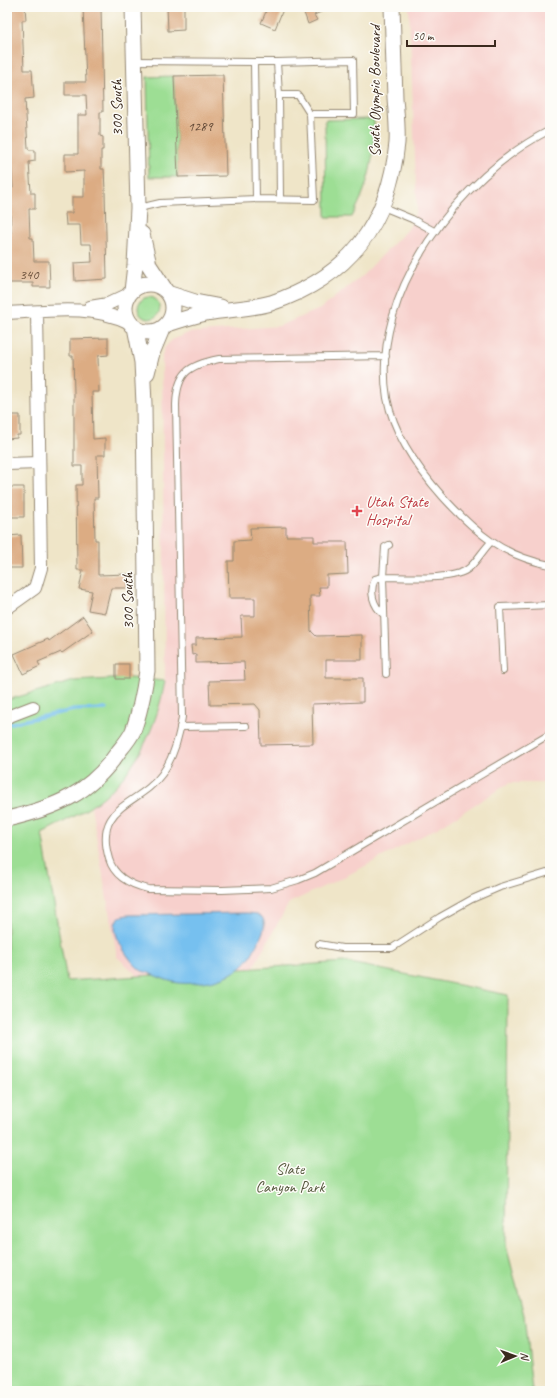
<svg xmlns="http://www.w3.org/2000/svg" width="557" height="1398" viewBox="0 0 557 1398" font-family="Caveat,sans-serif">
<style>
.built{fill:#f7d0cc}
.green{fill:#9dde94;stroke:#6c8459}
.water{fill:#76c0ef;stroke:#587586}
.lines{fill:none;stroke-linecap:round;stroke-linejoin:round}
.stream{stroke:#76c0ef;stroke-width:3.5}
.building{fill:#dcac83}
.service-casing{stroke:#958873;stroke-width:8}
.minor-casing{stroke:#958873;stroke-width:14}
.tertiary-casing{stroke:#958873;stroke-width:17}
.service{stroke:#fff;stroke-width:6}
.minor{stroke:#fff;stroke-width:12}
.tertiary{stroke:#fff;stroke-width:15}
.health-dot{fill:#e0444e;stroke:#fdfcf7;stroke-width:1.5}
.labels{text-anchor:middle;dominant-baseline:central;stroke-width:3;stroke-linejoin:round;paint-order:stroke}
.number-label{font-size:14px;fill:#634a37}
.street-label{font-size:16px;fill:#3b2a1e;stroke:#fdfcf7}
.health-label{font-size:16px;fill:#be3a42;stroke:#fdfcf7;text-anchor:start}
.park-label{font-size:16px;fill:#54573c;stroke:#fdfcf7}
</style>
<rect width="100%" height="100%" fill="#fdfcf7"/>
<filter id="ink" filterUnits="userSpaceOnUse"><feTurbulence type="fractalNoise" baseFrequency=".025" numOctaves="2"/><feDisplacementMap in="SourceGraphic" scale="8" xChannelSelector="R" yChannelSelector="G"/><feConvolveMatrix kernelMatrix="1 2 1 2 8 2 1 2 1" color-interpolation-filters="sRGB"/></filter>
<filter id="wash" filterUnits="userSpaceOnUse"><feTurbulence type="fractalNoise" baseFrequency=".012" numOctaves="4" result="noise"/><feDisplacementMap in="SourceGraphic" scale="16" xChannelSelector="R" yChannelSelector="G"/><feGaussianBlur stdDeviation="0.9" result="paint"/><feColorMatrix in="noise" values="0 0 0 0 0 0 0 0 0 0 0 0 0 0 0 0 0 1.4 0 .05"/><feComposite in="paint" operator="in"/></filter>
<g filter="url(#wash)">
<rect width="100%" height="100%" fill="#efe5c8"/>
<!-- built -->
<path class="built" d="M409,7H550V783H509L439,827L348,875L289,903L249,975L149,985L117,957L91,806L117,784L126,773L163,695L165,681L162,355L165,347L172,340L188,333L279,326L320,309L363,275L409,228L417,209Z"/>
<!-- green -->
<path class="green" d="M174,76L178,177H149L147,77Z
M374,119C375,156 370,183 352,217H326L325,120Z
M138 308a11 11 0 1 1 22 0a11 11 0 1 1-22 0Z
M130,678L165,681C156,730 134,778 90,807C75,817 58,824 42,833L67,981L345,962L508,995L506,1245L524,1315L532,1391H7V700L74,681Z"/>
<!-- water -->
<path class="water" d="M247,913L257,914L262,917C269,927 258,941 254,950C245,968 230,977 210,981C183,985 177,985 151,974C148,972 145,972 142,971C132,965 110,934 116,922C118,916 123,916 128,915Z"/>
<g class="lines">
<!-- stream -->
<path class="stream" d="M7,724L74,710L106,709"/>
</g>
<g id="blocks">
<!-- building -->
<path class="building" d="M7,7H25L26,20H22L24,70H32L34,98L25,99L28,148L29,150H35V161L29,162L31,193H35V209H29L30,238H33L34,261H49L50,287H33V283H8L7,233H11L9,188H13L10,148Z
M83,7H101L103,112H100V136L103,137V150H101V169H104L105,191L107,279L75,281L74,263L92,262L91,244H81L80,225H66L65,213H72V197H84V171L65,172V154H78V115H87L86,95H65V82H86Z
M167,7H184V30L168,31Z
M268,7H284L275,29L261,23Z
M302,7H333L314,15L317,20L308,24Z
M223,75L226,176L178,177L174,76Z
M108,338V355L98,356L99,392H92L93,439L105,438V455H97L98,498H94L95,540H98V575L128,574V588H111L105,613L88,610L92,591L79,589L83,570H77L76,485H82V466H74V392L73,356H70V339Z
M7,415H20V435H17V438L7,439Z
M7,487H24V517H7Z
M286,527V536H314V542H347L348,574L327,575V587H319L320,596H310L311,631L316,636L362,635V660H326V678H363V702L312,704L313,744L261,745L260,710L255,704L210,705L209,681L245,680L244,662L196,663V654L192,655L191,645H196V638L242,637L241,616H255V598H229L228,561H234V541L251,540L250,528Z
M21,535L22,568H7V536Z
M83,616L93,631L62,653L61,652L38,662L40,666L23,674L14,654L48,639L49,641Z
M116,664H129V679H116Z"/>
</g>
</g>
<g filter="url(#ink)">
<use href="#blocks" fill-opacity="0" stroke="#958873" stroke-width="1"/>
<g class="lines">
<!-- service casing -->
<g class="service-casing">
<path id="service" d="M134,61L254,62L256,199L160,203L139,208
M254,62H277L279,95H298L310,114L314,200L256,199
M277,62L353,60L354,114H310
M279,95L280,199
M550,130C461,175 369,292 387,398C394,435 418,469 443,497C475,532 502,556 550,565
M383,207L412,219L434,231
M386,356L219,359C188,365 177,373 176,405L182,717C179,738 174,757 162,774C139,806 93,804 109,859C114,876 131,885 148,889L222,890L271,888L298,880L315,873L550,734
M384,615C373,606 369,592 375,579L383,577L385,547L389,545
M503,671L500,607L550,605
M386,674L383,577C403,577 455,581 469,568C477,561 483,550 491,542
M180,727L246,726
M319,944L342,948H392L440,917L472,899L500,887L550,872"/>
</g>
<!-- minor casing -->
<g class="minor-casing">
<path id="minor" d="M90,307L108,304L129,294
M7,313C49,311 92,304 130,323
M7,464L39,463
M7,608L35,588L41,568L37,312
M7,717L33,707"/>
</g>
<!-- tertiary casing -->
<g class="tertiary-casing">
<path id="tertiary" d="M142,234L149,265L164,288
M125 308a24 24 0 1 1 48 0a24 24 0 1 1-48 0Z
M132,291L135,265L138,208L133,7
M170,294L195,302L221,307
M168,324C180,320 193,316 206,313C227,309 250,309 271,303C349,277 389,224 397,143C398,128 396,112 395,98C394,67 393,37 392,7
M147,373L152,353L162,329
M7,819C55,808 90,794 119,751C124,745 130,738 133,731C140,712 144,691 147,671L144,404L142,362L135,327"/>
</g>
<!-- service -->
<use href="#service" class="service"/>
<!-- minor -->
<use href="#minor" class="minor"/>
<!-- tertiary -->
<use href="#tertiary" class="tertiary"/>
</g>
</g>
<!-- markers -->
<path class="health-dot" d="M355 505h4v4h4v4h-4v4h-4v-4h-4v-4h4z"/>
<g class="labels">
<!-- number labels -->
<g class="number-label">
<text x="200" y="126">1289</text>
<text x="29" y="274">340</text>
</g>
<!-- street labels -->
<g class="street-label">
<text transform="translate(375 91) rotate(-90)">South Olympic Boulevard</text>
<text transform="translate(117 108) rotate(-91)">300 South</text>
<text transform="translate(128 601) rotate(-91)">300 South</text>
</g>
<!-- health labels -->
<g class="health-label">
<text x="366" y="502">Utah State<tspan x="366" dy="18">Hospital</tspan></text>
</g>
<!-- park labels -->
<g class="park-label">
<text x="290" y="1169">Slate<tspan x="290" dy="18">Canyon Park</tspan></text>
</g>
</g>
<!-- margin -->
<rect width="557" height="1398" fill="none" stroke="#fdfcf7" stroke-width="24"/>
<!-- north arrow -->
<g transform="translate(515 1356) rotate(88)" stroke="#fdfcf7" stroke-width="3" paint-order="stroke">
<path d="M0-3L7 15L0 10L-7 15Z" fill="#3b2a1e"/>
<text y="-6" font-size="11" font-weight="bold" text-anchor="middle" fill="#3b2a1e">N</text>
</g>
<!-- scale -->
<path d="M407 40v6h88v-6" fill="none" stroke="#3b2a1e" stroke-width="2"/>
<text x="413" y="40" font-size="12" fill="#3b2a1e" stroke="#fdfcf7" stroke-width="3" paint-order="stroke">50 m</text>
</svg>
